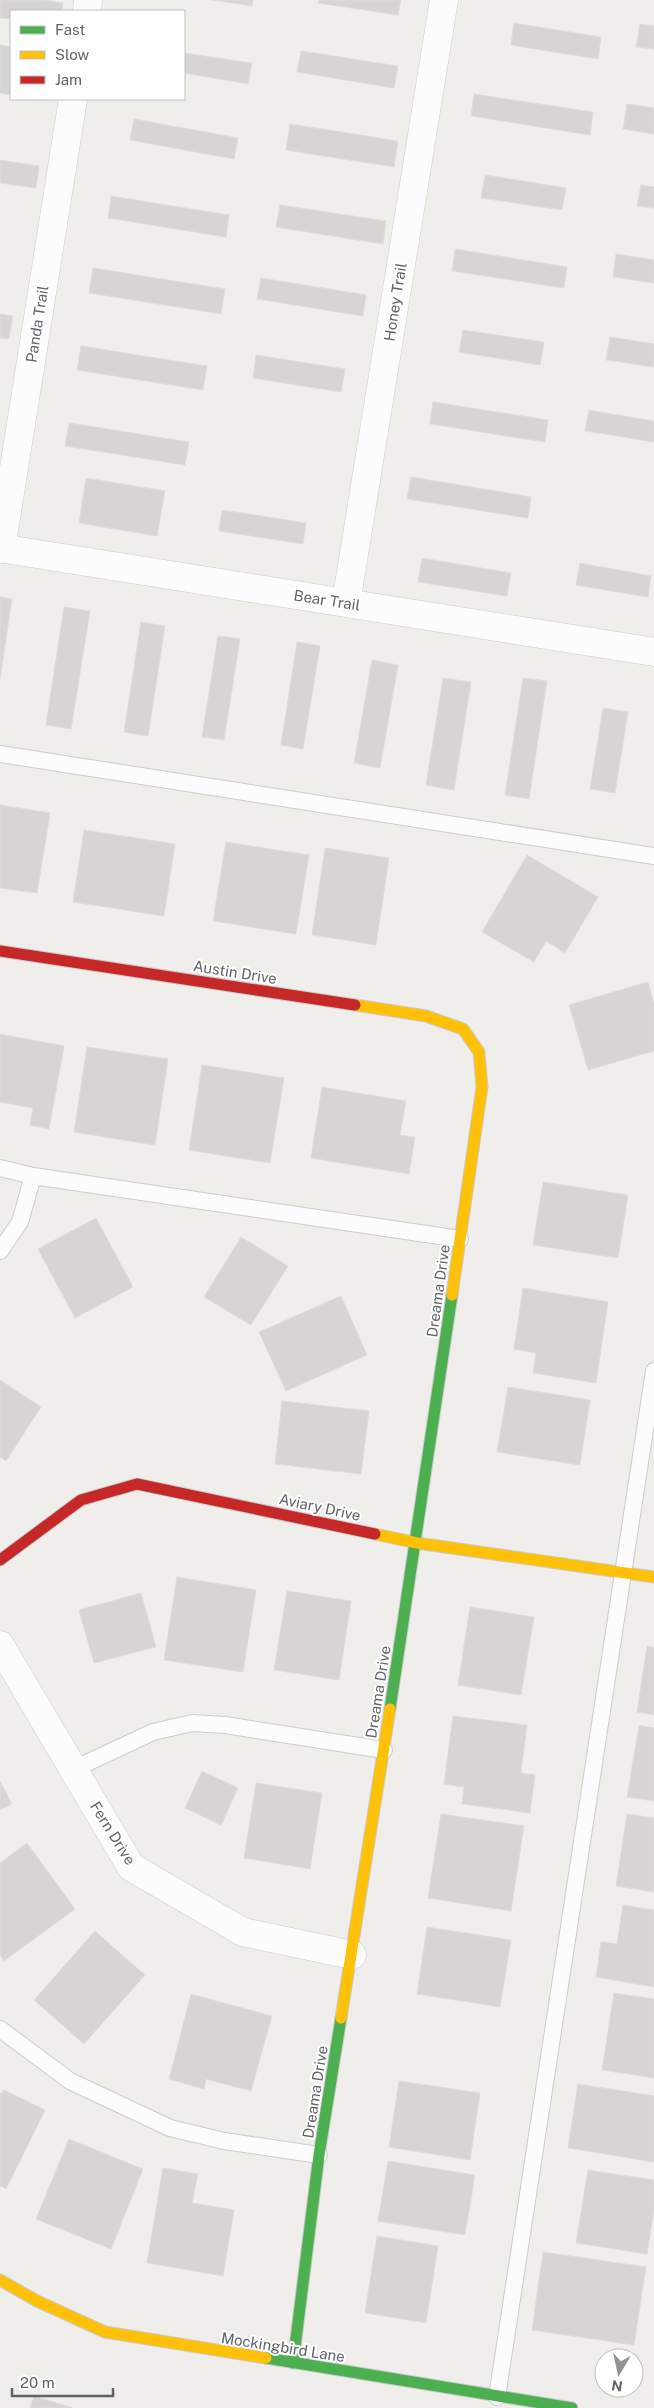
<svg xmlns="http://www.w3.org/2000/svg" width="654" height="2408" viewBox="0 0 654 2408" font-family="'Public Sans',sans-serif">
<style>
.building{fill:#d6d5d3;stroke:#deddd9}
.lines{fill:none;stroke-linecap:round;stroke-linejoin:round}
.lane-casing{stroke:#cbcccc;stroke-width:18}
.street-casing{stroke:#cbcccc;stroke-width:29}
.fast-casing{stroke:#cacacb;stroke-width:13}
.slow-casing{stroke:#cacacb;stroke-width:13}
.jam-casing{stroke:#cacacb;stroke-width:13}
.lane{stroke:#fdfcfc;stroke-width:16}
.street{stroke:#fdfcfc;stroke-width:28}
.fast{stroke:#4caf50;stroke-width:11}
.slow{stroke:#ffc107;stroke-width:11}
.jam{stroke:#c62828;stroke-width:11}
.labels{text-anchor:middle;dominant-baseline:central;stroke-width:4;stroke-linejoin:round;paint-order:stroke}
.street-label{font-size:15px;fill:#5f6368;stroke:#fff}
</style>
<rect width="100%" height="100%" fill="#efeeea"/>
<!-- building -->
<path class="building" d="M0,0H43L63,3L62,11H11V19L0,18Z
M212,0H253L252,6Z
M319,0H401L398,15L318,3Z
M514,23L601,37L598,59L511,45Z
M640,24L654,26V49L636,47Z
M0,45L11,47V95L0,93Z
M301,51L398,66L394,88L297,72Z
M184,53L252,63L248,84L184,73Z
M474,94L593,112L590,135L471,116Z
M627,104L654,108V134L623,129Z
M134,119L238,138L234,159L130,140Z
M290,124L398,141L394,167L286,150Z
M0,160L39,166L36,188L0,183Z
M485,175L566,188L562,210L481,198Z
M641,185L654,187V208L637,206Z
M111,196L229,215L226,237L108,218Z
M280,205L386,221L383,244L276,227Z
M455,249L567,267L564,288L452,271Z
M616,254L654,260V283L613,277Z
M93,268L225,289L221,314L89,293Z
M261,278L366,295L363,316L257,299Z
M0,314L13,316L9,339L0,338Z
M463,330L544,342L540,365L459,352Z
M610,337L654,344V367L606,360Z
M81,346L207,366L203,390L77,370Z
M256,355L345,369L341,392L253,378Z
M433,402L548,420L545,442L430,424Z
M589,410L654,421V442L585,431Z
M69,423L189,442L185,465L65,446Z
M411,477L531,497L528,518L407,499Z
M86,478L165,491L157,536L79,523Z
M222,510L306,523L303,544L219,531Z
M422,558L511,573L507,596L418,582Z
M580,563L651,576L648,597L576,585Z
M0,597L12,599L0,679Z
M64,607L90,611L71,729L46,725Z
M141,622L165,626L148,736L124,732Z
M218,636L240,639L224,740L202,737Z
M297,642L320,646L303,749L281,745Z
M372,660L398,665L380,768L354,763Z
M443,678L471,682L454,790L426,785Z
M523,678L547,681L529,799L505,795Z
M603,708L628,712L615,793L590,789Z
M0,805L50,813L37,893L0,888Z
M84,830L175,844L164,916L73,902Z
M226,842L309,855L296,934L213,921Z
M325,848L389,858L376,945L312,935Z
M527,855L598,897L565,953L546,941L534,962L482,932Z
M648,982L654,1004V1051L588,1070L569,1005Z
M0,1034L64,1046L49,1129L30,1125L33,1108L0,1102Z
M87,1047L168,1059L155,1145L74,1132Z
M202,1065L284,1078L270,1163L189,1150Z
M322,1087L406,1101L400,1135L415,1137L409,1174L311,1158Z
M543,1182L628,1195L618,1258L533,1245Z
M96,1218L133,1287L75,1318L38,1249Z
M241,1237L288,1266L251,1325L204,1297Z
M523,1288L608,1302L596,1383L533,1373L536,1353L514,1349Z
M341,1296L367,1355L286,1391L259,1332Z
M0,1380L41,1407L6,1461L0,1457Z
M508,1387L590,1400L580,1465L497,1452Z
M282,1401L369,1411L361,1474L275,1464Z
M177,1577L256,1590L243,1672L164,1660Z
M287,1591L351,1601L339,1680L274,1670Z
M141,1593L156,1647L94,1663L79,1610Z
M470,1607L534,1617L521,1695L458,1685Z
M647,1646L654,1648V1715L637,1712Z
M453,1716L527,1725L521,1773L535,1775L530,1813L462,1804L464,1787L444,1784Z
M639,1725L654,1728V1801L627,1797Z
M202,1771L238,1788L221,1825L185,1808Z
M0,1781L12,1804L0,1810Z
M256,1783L322,1793L310,1869L244,1858Z
M441,1814L524,1826L511,1911L428,1898Z
M627,1814L654,1818V1892L616,1886Z
M27,1843L75,1909L4,1961L0,1955V1863Z
M623,1905L654,1910V1987L596,1977L601,1942L617,1944Z
M427,1927L511,1940L500,2007L417,1994Z
M95,1931L145,1975L84,2044L34,2000Z
M614,1993L654,1999V2078L602,2070Z
M191,1994L272,2016L251,2091L206,2079L204,2089L169,2079Z
M399,2081L480,2093L470,2160L389,2147Z
M578,2084L654,2096V2162L568,2148Z
M4,2090L45,2110L6,2189L0,2186V2093L2,2094Z
M69,2139L143,2169L111,2249L36,2219Z
M388,2161L475,2175L465,2235L378,2221Z
M163,2168L198,2174L192,2203L234,2210L223,2276L147,2263Z
M588,2170L654,2180V2209L647,2254L576,2243Z
M377,2236L438,2246L426,2323L365,2313Z
M543,2252L646,2267L634,2345L532,2330Z
M34,2396L73,2408H30Z"/>
<g class="lines">
<!-- lane casing -->
<g class="lane-casing">
<path id="lane" d="M0,754L654,856
M0,1168L33,1176L460,1239
M0,1251L20,1222L33,1176
M74,1769L153,1732L192,1723L225,1725L384,1750
M0,2029L70,2081L170,2128L224,2141L319,2155
M497,2397L654,1371"/>
</g>
<!-- street casing -->
<g class="street-casing">
<path id="street" d="M87,11L88,0
M0,548L654,652
M1,549L73,99
M346,603L444,0
M0,1645L131,1867L243,1932L352,1955"/>
</g>
<!-- fast casing -->
<g class="fast-casing">
<path id="fast" d="M390,1709L452,1295
M266,2358L572,2408
M293,2363L319,2155L341,2018"/>
</g>
<!-- slow casing -->
<g class="slow-casing">
<path id="slow" d="M355,1005L426,1016L463,1029L479,1052L482,1087L452,1295
M375,1534L417,1543L654,1577
M341,2018L390,1709
M0,2280L37,2301L105,2332L266,2358"/>
</g>
<!-- jam casing -->
<g class="jam-casing">
<path id="jam" d="M0,951L355,1005
M0,1560L81,1500L137,1484L375,1534"/>
</g>
<!-- lane -->
<use href="#lane" class="lane"/>
<!-- street -->
<use href="#street" class="street"/>
<!-- fast -->
<use href="#fast" class="fast"/>
<!-- slow -->
<use href="#slow" class="slow"/>
<!-- jam -->
<use href="#jam" class="jam"/>
</g>
<g class="labels">
<!-- street labels -->
<g class="street-label">
<text transform="translate(395 302) rotate(-81)">Honey Trail</text>
<text transform="translate(37 324) rotate(-81)">Panda Trail</text>
<text transform="translate(327 600) rotate(9)">Bear Trail</text>
<text transform="translate(235 972) rotate(9)">Austin Drive</text>
<text transform="translate(438 1291) rotate(-82)">Dreama Drive</text>
<text transform="translate(320 1507) rotate(12)">Aviary Drive</text>
<text transform="translate(378 1692) rotate(-81)">Dreama Drive</text>
<text transform="translate(113 1833) rotate(58)">Fern Drive</text>
<text transform="translate(315 2092) rotate(-81)">Dreama Drive</text>
<text transform="translate(283 2347) rotate(9)">Mockingbird Lane</text>
</g>
</g>
<!-- legend -->
<rect x="10" y="10" width="175" height="90" fill="#ffffff" stroke="#bfc1c3"/>
<rect x="20" y="26" width="25" height="8" fill="#4caf50" stroke="#bfc1c3"/>
<text x="55" y="35" font-size="15" fill="#5f6368">Fast</text>
<rect x="20" y="51" width="25" height="8" fill="#ffc107" stroke="#bfc1c3"/>
<text x="55" y="60" font-size="15" fill="#5f6368">Slow</text>
<rect x="20" y="76" width="25" height="8" fill="#c62828" stroke="#bfc1c3"/>
<text x="55" y="85" font-size="15" fill="#5f6368">Jam</text>
<!-- north arrow -->
<g transform="translate(619 2373) rotate(189)"><circle r="24" fill="#ffffff" stroke="#bfc1c3"/>
<path d="M0-4L9 19L0 12L-9 19Z" fill="#919496"/>
<text y="-8" font-size="14" font-weight="bold" text-anchor="middle" fill="#5f6368">N</text>
</g>
<!-- scale -->
<path d="M12 2388v8h101v-8" fill="none" stroke="#5f6368" stroke-width="2.5"/>
<text x="20" y="2388" font-size="15" fill="#5f6368" stroke="#ffffff" stroke-width="4" paint-order="stroke">20 m</text>
</svg>
